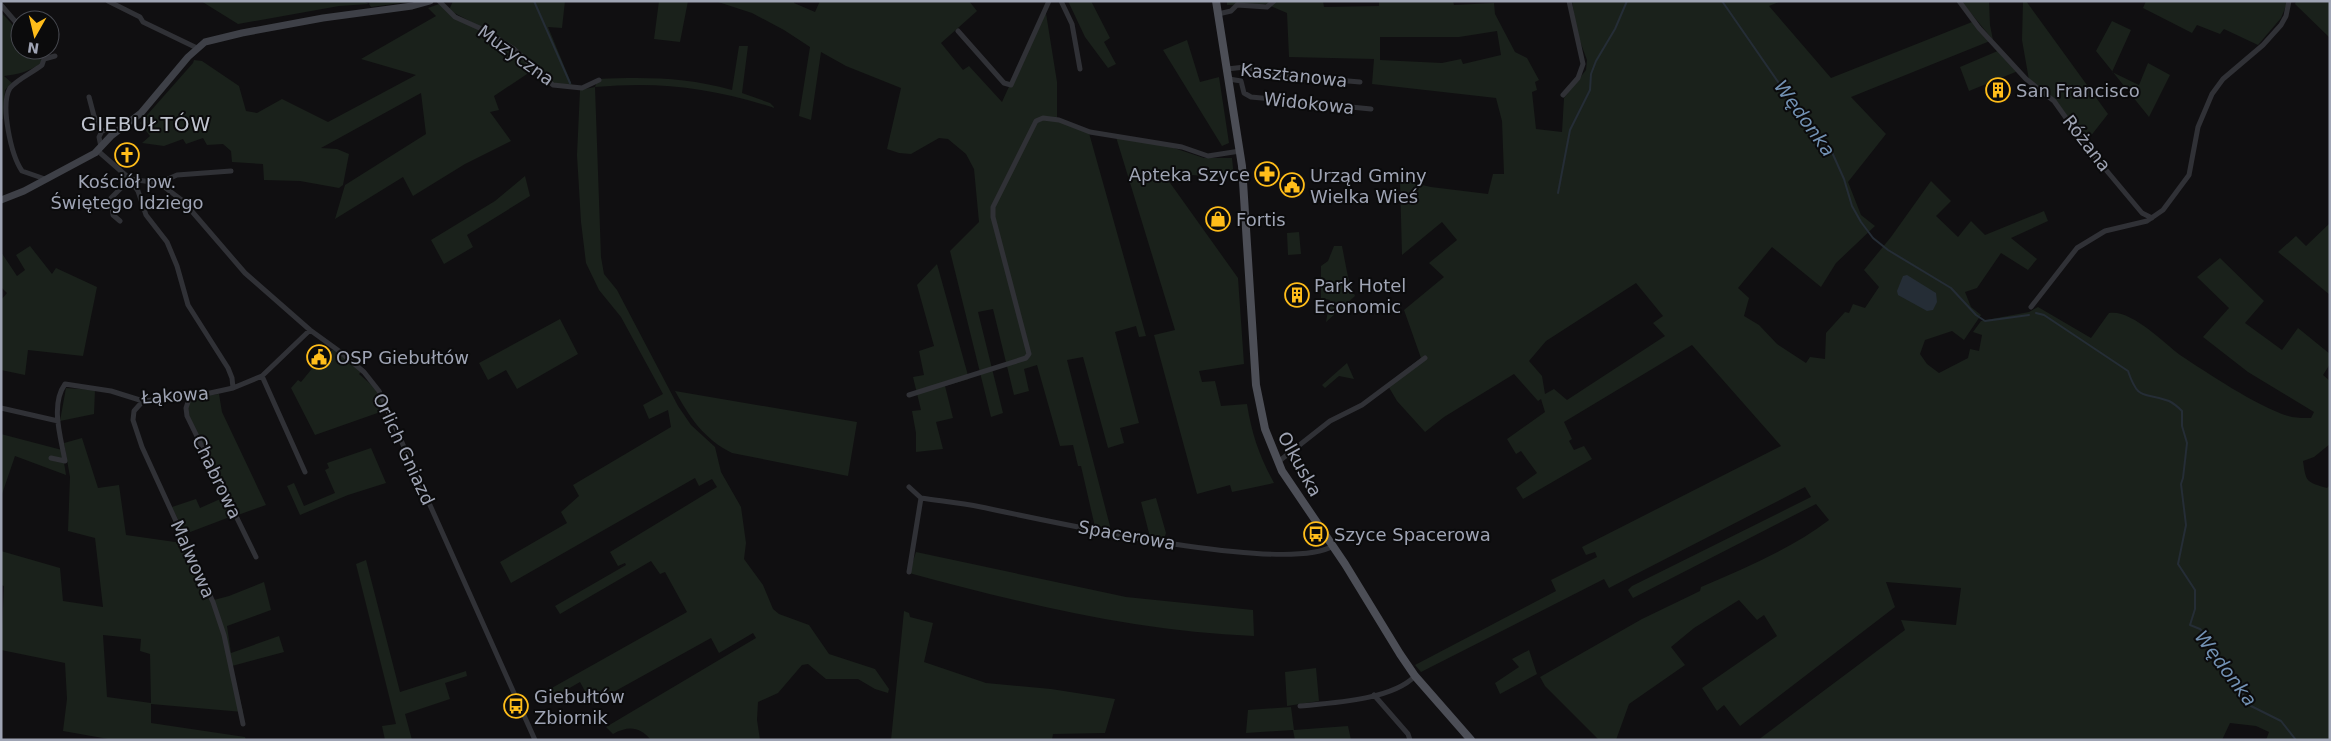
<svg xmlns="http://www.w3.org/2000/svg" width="2331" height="741" viewBox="0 0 2331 741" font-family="'DejaVu Sans',sans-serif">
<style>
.green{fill:#1a211b;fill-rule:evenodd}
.water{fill:#252d36}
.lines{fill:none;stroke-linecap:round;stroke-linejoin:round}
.stream{stroke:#252d36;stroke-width:2}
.street{stroke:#303136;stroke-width:5}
.secondary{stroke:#3e4047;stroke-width:7}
.primary{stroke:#4c4e56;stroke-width:8}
.labels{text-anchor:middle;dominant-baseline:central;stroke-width:4;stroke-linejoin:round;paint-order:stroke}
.street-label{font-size:18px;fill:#9fa4b4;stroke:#0b0b0c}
.poi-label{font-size:18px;fill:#9fa4b4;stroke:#0b0b0c;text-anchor:start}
.water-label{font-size:19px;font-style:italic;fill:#7291b3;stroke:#0b0b0c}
.quarter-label{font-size:20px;letter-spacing:1px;fill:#c0c4cf;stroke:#0b0b0c}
</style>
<rect width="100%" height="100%" fill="#100f11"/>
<!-- green -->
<path class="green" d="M201,1H363L369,4L370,1H416L371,7L369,4L339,6L238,24Z
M453,1H565L562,28L548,27L572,85L552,83L501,38L449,10Z
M659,1H688L680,42L654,39Z
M715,1H794V3L815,12L820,1H969L977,11L941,43L963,70L969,66L1002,102L1045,7L1057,82V121L1089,133L1146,336L1139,337L1136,326L1115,332L1139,423L1120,428L1124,443L1108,448L1083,357L1067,360L1111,530L1095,527L1081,466H1078L1073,445L1060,446L1037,365L1024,369L1029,391L1014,395L993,309L978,312L1003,413L991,417L950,251L979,222L974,169L966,154L948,139L939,138L911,154L899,153L887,149L901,88L846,66L821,52L811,120L799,116L810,47L784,30L752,13Z
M1068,1H1091L1110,38L1104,42L1116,64L1108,68L1085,37Z
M1227,1H1323L1324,7L1379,6V1H1453L1454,5L1494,3L1495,14L1515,52L1527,58L1539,80L1535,82L1537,90L1532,92L1536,129L1562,132L1564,98L1586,70L1587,60L1577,33L1572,1H1781L1769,6L1831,78L1972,22L1990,41L1851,97L1886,134L1848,182L1861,215L1875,226L1836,263L1821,287L1772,247L1738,288L1749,298L1744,316L1759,325L1777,344L1806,363L1810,357L1825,359L1826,333L1845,312L1849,313L1853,304L1865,308L1879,287L1864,270L1891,237L1931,181L1951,201L1936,216L1958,237L1971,221L1985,235L2044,211L2048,221L2011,238L2037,259L2028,270L2001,253L1977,288L1965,292L1971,307L1981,315L1964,340L1952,331L1925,340L1920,354L1927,364L1939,373L1968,358L1970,349L1979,351L1982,335L1973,332L1981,321L2029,312L2038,307L2091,338L2109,313C2131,309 2163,342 2180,355C2206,372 2262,410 2292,417C2298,418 2305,418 2311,418L2314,412L2248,372L2203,337L2229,308L2197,277L2220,258L2264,301L2245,323L2282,350L2298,328L2330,354V364L2323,375L2330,381V444L2314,457L2303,461C2306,482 2306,482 2327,488L2330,485V740H2266L2269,732L2256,726L2230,723L2222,740H1758L1905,630L1901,620L1956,625L1961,588L1886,582L1895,607L1740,726L1724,705L1717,711L1702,688L1777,636L1764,615L1757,620L1739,600L1694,628L1671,647L1685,665L1629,704L1616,740H1599L1545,686L1540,677L1642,619L1700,591L1701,587C1745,568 1791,549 1829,520L1816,504L1633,598L1628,590L1632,586L1811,497L1805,487L1609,588L1604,579L1421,672L1415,665L1556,591L1551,580L1597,557L1595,552L1586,555L1582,547L1781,446L1692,345L1564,422L1572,439L1569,441L1574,450L1584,446L1592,459L1523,499L1516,488L1537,473L1521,451L1516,454L1507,439L1545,412L1541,399L1538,401L1514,374L1444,417L1425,432L1397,401L1387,384L1421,358L1404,310L1444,277L1429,263L1457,240L1442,222L1402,255L1400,180L1431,187L1488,194L1493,174H1504L1502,121L1496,98L1372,84L1374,59L1289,57L1287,13L1266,4L1227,5ZM1497,31L1501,55L1463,64L1461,59L1442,63L1380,60V37H1459ZM1636,283L1663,316L1653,323L1665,336L1567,400L1554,389L1545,394L1542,376L1529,361L1546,341Z
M1961,1H1989L1990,25L1993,40Z
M2023,1H2026L2108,114L2086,142L2057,102L2029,80L2022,40Z
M2146,1H2288L2281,18L2258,45L2224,29L2220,34L2197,25L2192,33L2143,8Z
M2296,1H2330V38L2295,4Z
M439,4L517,53L533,70L494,96L499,110L490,112L511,141L465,164L413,196L403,177L335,219L345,185L426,134L421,93L321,148L337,149L349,154L343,185L339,188L300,181L264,180L263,164L232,162L231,151L223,144L207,145L203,138L186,144L183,139L164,146L142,143L150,136L140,123L193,63L194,60L202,61L239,86L246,111L257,113L282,99L328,122L416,75L361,59L436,16L428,8Z
M1,12L20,33V50H35L41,57V63C29,72 18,74 4,76L12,83L5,90L3,119H1Z
M2112,21L2131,30L2112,72L2139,85L2148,63L2170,75L2149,117L2096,51Z
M1187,40L1200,82L1219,77L1229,143L1222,146L1163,50Z
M739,46H748L742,93L770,103L775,108C711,88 662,81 595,87L601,257L604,274L617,290L678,406L691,425L715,447L721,472L741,507L746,543L744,559L763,585L773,609L779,614L809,625L829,654L875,669L889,689L888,693L875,689L858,679H826L808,664L802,665L778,693L758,702L757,720L760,740H651C639,726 628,726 613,734L606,727L756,638L753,633L719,653L711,638L592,704L580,682L554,697L550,689L687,612L665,572L660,574L651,561L560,614L555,606L626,565L625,563L618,566L610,552L717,487L712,479L699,486L695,478L511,583L500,562L567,523L561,512L579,496L573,485L671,427L668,410L649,419L643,405L663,394L621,317L599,290L586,263L581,222L577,155L580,90L595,87L598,79C646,77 685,77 732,90Z
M2000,50L2018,71L1969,91L1960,67Z
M1116,137L1168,146L1204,158H1232L1234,178L1163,173L1238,278L1244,364L1199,371L1202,382L1215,381L1221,406L1247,404C1252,435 1259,455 1274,483L1232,492L1230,485L1197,494L1154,335L1175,330Z
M525,176L530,196L467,235L473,247L444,264L431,240L495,201Z
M2330,223V295L2278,252L2296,236L2306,246Z
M1299,232L1301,254L1288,255L1287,233Z
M30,246L52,274L56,268L97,287L83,356L28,350L25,375L1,370V300L7,293L1,287V252L17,276L25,270L16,255Z
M1334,246H1342L1348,277L1355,296L1326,322L1330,300L1321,298V266L1328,261Z
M937,264L969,379L945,386L953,418L936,422L943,449L916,452V433L912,411L921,410L913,377L924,375L919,351L934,346L917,285Z
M560,319L578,354L517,389L506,370L488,380L479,363Z
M332,350H336L361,372L359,374L375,388L386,410L315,435L291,388L298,380L301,382L315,365L319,367Z
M1347,363L1354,379L1339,376L1325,388L1322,385Z
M66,388L95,390L94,414L60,421Z
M675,391L857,422L848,476L732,453C704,439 690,418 675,391Z
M219,394L222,412L266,505L238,515L189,417L188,407L191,398Z
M1,434L62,450L66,475L15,456L1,497Z
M82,438L98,488L119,485L126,535L182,543L188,541L214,600L229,596L264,582L271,610L227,626L231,653L279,636L284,652L232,666L243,712L151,704V723L245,737L246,740H114L63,731L67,699L65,663L1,650L4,586L1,585V551L60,568L63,601L103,607L95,538L68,531L70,477L64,443ZM103,635L141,639L140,651L150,654L151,703L107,697Z
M371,448L386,483L348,495L300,515L287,486L294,483L304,506L335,493L325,470L329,468L327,463Z
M227,496L235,515L185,534L172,507L196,499L200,508Z
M1156,498L1166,533L1164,539L1150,537L1141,502Z
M916,552L1126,597L1253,610L1254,636C1138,632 1020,603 909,573Z
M366,560L400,692L466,671L467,676L445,683L450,699L405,714L412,740H385L382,726L396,724L356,564Z
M904,611L909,613L910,617L933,623L924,662L986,683L1051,689L1115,699L1105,733L1053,734L1052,740H891Z
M1529,650L1537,674L1500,694L1495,683L1519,667L1512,659Z
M1316,668L1319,701L1287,706L1285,672Z
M1291,707L1294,730L1348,726L1351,740H1295L1293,730L1246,733L1248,710Z"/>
<!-- water -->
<path class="water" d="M1907,275L1936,293L1937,302L1933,310L1927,311L1898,295L1897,291L1903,276Z"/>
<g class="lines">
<!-- stream -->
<path class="stream" d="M534,1L570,83
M1722,1L1810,128L1831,150L1844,179L1852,206L1861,222L1873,238L1888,250L1951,288L1976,315L1985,321L2029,315
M1558,193L1570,130L1590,90L1591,74L1596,61L1615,29L1627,1
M2036,313L2044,315L2128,371C2139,403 2144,391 2169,401C2173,403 2178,407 2182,411V426L2187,443L2183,478L2181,484L2186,525L2178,564L2195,590V609L2190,625L2200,629L2208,638L2217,655L2242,684L2243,697L2251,706L2281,721L2296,740"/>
<!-- street -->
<path class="street" d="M108,1L140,17L143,22L197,48
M439,1L455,17L484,30L514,49L553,85L582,88L599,80
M1061,1L1072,24L1080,69
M1959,1L1979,28L2026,79L2054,101L2086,146L2142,213L2152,218
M1,5L20,27
M1218,14L1231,11L1237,5L1267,7L1274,1
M958,31L1004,83L1011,85L1049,1
M40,50L44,59L42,65C32,73 19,78 10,88C0,105 11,155 22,171L45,179
M44,59L55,56
M1227,69L1245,67L1278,75L1360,82
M1229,79L1241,81L1244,93L1251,97L1371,109
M1563,95L1578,78L1583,64L1569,1
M89,97L94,116L102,131
M101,147L99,137L102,131L107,130L114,133
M98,151L130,179L159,183L183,201L245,273L310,330L339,351L364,372L379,391L535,740
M159,183L177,175L231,171
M120,221L113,215L111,198L130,179L138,191L146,215L167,242L177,266L188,305L228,368L232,378L233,388
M2031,307L2077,248L2105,231L2147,221L2163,210L2189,175L2198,127L2212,94L2223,79L2263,45L2281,25L2286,16L2289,1
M262,376L305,472
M909,395L1026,358L1029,354L993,217V207L1036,121L1043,118L1059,120L1090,132L1182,147L1208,156L1240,151
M190,396L186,408L187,416L256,557
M143,401L134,411L133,420L142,447L213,602L224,635L243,724
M1,408L58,421
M51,458L65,461C61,438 50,405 65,384L111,391L143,401L201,395L233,388L262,376L310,330
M1278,462L1330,421L1362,405L1425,358
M909,487L921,498C941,501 961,503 981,507C1045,520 1284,575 1333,546
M909,572L921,498
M1374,695L1408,734L1410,740
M1300,706C1332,703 1392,700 1415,676"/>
<!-- secondary -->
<path class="secondary" d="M1,200L24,191L95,153L111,136L141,113L188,57L205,42L242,33L323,18L412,6L430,1"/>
<!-- primary -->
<path class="primary" d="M1216,1L1242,166L1256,385L1265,429L1282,471L1345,564L1400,654L1415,676L1471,740"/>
</g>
<!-- icons -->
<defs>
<g id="building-ring" transform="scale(1.25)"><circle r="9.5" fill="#0b0b0c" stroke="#ffbd1a" stroke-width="1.5"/><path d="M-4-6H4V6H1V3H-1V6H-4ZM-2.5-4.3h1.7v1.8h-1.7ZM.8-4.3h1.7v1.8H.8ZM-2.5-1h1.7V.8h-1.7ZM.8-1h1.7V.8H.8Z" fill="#ffbd1a"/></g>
<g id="church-ring" transform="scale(1.25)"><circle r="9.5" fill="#0b0b0c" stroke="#ffbd1a" stroke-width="1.5"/><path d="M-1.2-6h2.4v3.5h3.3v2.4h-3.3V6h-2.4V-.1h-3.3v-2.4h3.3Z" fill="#ffbd1a"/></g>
<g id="pharmacy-ring" transform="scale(1.25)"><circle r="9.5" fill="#0b0b0c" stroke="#ffbd1a" stroke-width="1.5"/><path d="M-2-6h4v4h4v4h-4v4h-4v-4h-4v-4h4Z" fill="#ffbd1a"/></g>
<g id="civic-ring" transform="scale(1.25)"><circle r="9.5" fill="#0b0b0c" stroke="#ffbd1a" stroke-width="1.5"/><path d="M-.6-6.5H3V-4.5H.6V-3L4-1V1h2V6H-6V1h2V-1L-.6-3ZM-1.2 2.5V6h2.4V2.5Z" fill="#ffbd1a"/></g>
<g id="shop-ring" transform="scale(1.25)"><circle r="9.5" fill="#0b0b0c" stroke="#ffbd1a" stroke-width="1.5"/><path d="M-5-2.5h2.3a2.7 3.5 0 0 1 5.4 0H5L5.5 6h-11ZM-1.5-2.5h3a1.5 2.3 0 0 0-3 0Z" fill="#ffbd1a"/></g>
<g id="bus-ring" transform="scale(1.25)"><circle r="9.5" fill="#0b0b0c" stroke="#ffbd1a" stroke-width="1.5"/><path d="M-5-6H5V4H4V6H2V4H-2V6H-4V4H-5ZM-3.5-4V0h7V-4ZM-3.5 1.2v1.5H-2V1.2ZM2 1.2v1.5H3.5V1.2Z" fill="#ffbd1a"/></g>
</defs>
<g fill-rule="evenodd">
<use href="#building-ring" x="1998" y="90"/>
<use href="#church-ring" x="127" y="155"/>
<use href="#pharmacy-ring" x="1267" y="174"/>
<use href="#civic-ring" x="1292" y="185"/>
<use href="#shop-ring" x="1218" y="219"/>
<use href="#building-ring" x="1297" y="295"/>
<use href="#civic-ring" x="319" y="357"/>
<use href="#bus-ring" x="1316" y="534"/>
<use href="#bus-ring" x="516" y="706"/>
</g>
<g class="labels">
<!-- street labels -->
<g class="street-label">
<text transform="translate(516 55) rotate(36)">Muzyczna</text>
<text transform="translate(1294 75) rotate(6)">Kasztanowa</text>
<text transform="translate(1309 103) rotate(6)">Widokowa</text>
<text transform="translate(2087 143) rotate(52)">Różana</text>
<text transform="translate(175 395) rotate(-4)">Łąkowa</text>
<text transform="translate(404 449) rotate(65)">Orlich Gniazd</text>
<text transform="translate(1300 464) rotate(61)">Olkuska</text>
<text transform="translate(217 477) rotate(64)">Chabrowa</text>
<text transform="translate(1127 535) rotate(10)">Spacerowa</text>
<text transform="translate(193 559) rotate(66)">Malwowa</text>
</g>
<!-- poi labels -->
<g class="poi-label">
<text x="2016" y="90">San Francisco</text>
<text x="1250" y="174" text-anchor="end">Apteka Szyce</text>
<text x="1310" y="175">Urząd Gminy<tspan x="1310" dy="21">Wielka Wieś</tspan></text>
<text x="127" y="181" text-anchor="middle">Kościół pw.<tspan x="127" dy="21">Świętego Idziego</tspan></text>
<text x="1236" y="219">Fortis</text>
<text x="1314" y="285">Park Hotel<tspan x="1314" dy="21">Economic</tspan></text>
<text x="336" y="357">OSP Giebułtów</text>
<text x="1334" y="534">Szyce Spacerowa</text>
<text x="534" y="696">Giebułtów<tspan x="534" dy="21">Zbiornik</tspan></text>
</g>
<!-- water labels -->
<g class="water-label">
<text transform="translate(1805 118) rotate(54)">Wędonka</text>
<text transform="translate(2226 668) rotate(53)">Wędonka</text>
</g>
<!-- quarter labels -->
<g class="quarter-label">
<text x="146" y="124">GIEBUŁTÓW</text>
</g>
</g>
<!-- border -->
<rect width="2331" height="741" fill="none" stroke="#9fa4b4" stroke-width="5"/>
<!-- north arrow -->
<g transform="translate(35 35) rotate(188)"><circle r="24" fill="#0b0b0c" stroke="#46484f"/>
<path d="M0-4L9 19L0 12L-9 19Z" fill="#ffbd1a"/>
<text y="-8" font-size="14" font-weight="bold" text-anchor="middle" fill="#9fa4b4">N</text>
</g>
</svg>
